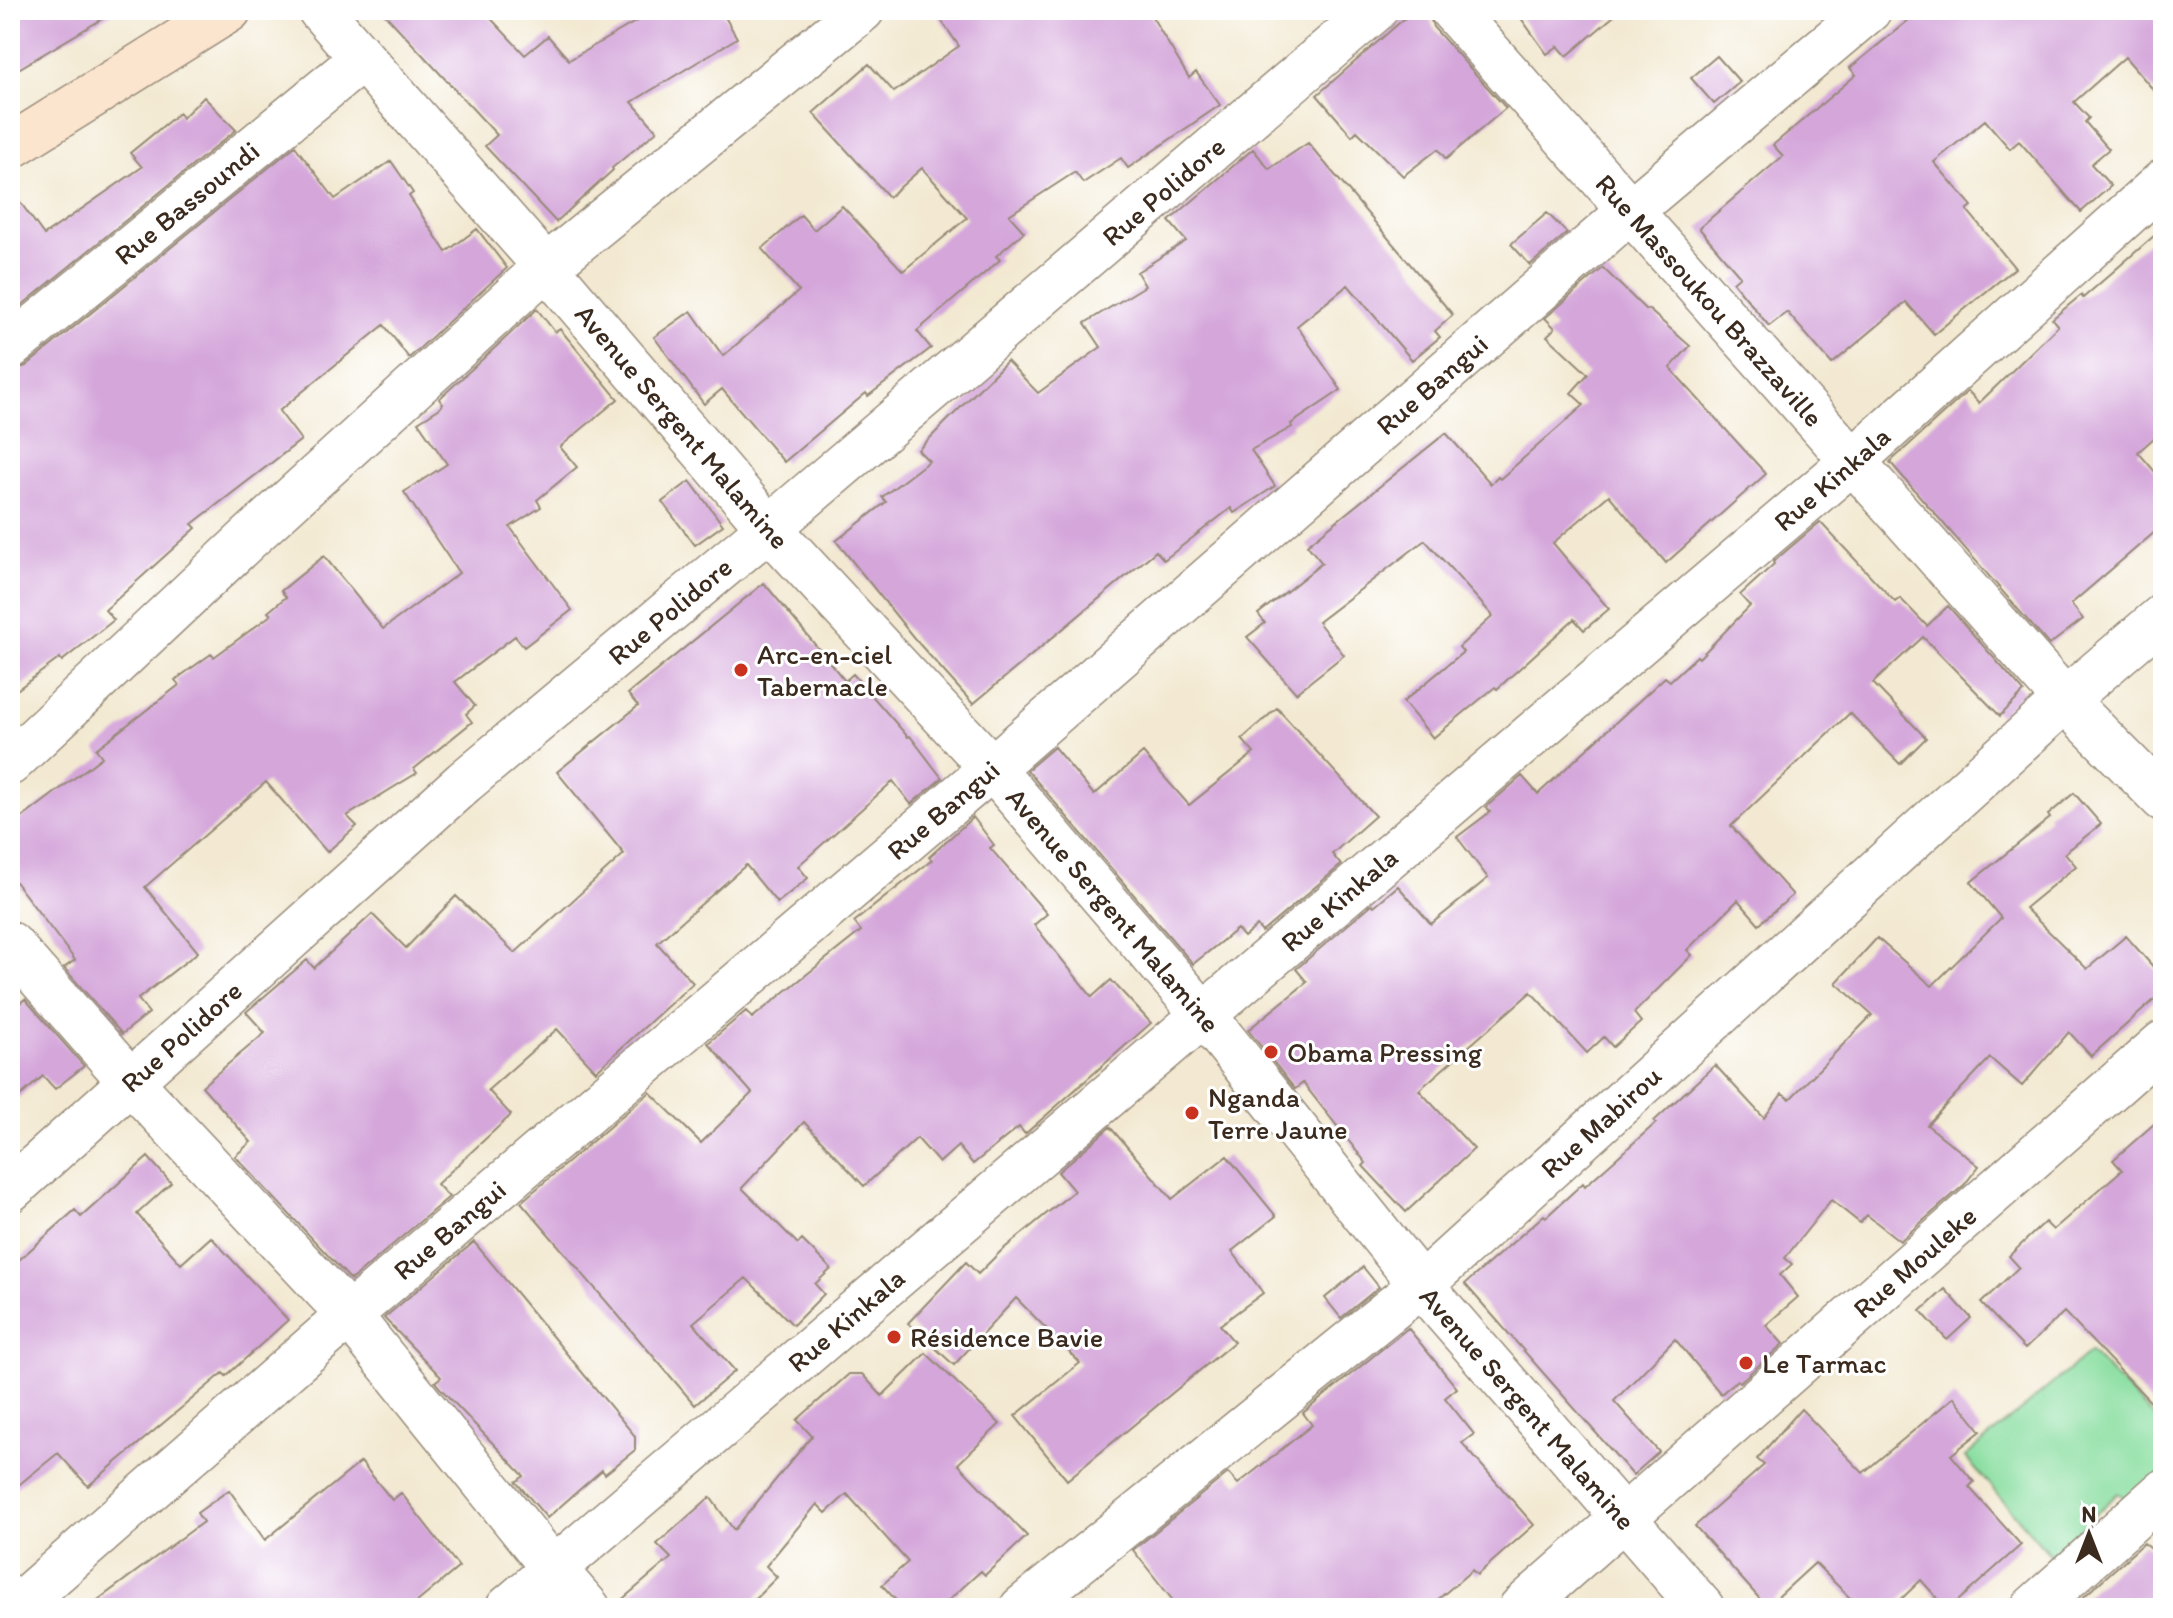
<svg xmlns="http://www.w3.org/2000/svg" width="2173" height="1618" viewBox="0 0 2173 1618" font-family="Itim,sans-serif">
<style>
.green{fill:#89dea0;stroke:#62845f;stroke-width:2}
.building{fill:#d4a6da}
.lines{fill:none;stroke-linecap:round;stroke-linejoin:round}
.street-casing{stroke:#978a78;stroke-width:47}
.secondary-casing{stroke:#978a78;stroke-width:47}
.street{stroke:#fff;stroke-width:44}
.secondary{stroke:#fce5cf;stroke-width:44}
.poi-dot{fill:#c8321e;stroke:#fff;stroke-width:3}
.labels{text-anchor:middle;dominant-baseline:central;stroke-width:6;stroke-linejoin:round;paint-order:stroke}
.street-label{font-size:28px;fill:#3b2a1e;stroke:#fff}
.poi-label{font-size:28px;fill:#3b2a1e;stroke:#fff;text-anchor:start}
</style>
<rect width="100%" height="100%" fill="#fff"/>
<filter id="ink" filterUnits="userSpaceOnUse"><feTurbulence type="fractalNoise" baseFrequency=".0125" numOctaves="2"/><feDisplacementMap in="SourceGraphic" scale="16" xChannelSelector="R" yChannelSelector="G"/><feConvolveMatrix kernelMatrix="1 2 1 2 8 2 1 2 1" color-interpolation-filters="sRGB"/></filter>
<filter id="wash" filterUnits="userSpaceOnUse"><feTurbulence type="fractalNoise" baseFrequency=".006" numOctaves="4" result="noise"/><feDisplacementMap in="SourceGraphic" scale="32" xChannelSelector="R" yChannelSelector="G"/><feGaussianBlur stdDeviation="1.8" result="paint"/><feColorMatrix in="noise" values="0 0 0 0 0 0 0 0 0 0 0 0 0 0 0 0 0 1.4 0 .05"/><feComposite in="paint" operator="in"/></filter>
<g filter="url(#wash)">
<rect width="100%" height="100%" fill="#f3e9d2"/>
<!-- green -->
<path class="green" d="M2090,1352L2163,1426V1482L2136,1506L2118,1493L2051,1556L1965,1457Z"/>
<g id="blocks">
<!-- building -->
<path class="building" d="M10,10H117L10,74Z
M381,10H483L525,55L548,36L569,60L656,10H721L737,38L632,102L657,131L612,168L613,170L556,222L485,146L497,135Z
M934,10H1148L1189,78L1196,72L1220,105L1128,168L1121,158L1083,183L1075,172L1009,215L1024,232L996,256L1000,260L917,331L931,348L868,396L866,393L784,462L722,389L704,404L654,337L691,311L723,356L799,291L762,249L801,215L814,230L842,206L903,271L967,218L922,168L889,197L813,113L869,64L894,92L959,46Z
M1414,10H1428L1433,27L1506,108L1446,159L1438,149L1403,176L1357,131L1352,136L1317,95Z
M1515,10H1621L1567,56L1558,46L1547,54Z
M1921,10H2163V101L2125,57L2074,102L2089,118L2085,122L2109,149L2091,164L2111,186L2081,212L2019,141L2010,149L1985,120L1934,162L1972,206L1967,210L2015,268L1934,334L1906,302L1832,364L1787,312L1769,326L1733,282L1740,276L1699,228L1783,156L1773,145L1856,75L1850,68Z
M1717,56L1740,82L1714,104L1691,78Z
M204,97L236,130L10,315V188L44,235L142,167L130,153L179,113L182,118Z
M1308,143L1453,315L1435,331L1440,337L1412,360L1348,285L1297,326L1341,390L1291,424L1292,427L1251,450L1275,486L1234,513L1231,508L1164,560L1156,551L973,704L914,638L836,541L886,502L882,497L929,461L918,450L1007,361L1038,393L1101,347L1085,323L1145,286L1137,272L1186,241L1169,221L1253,149L1269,169Z
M295,146L335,199L391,161L413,193L409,196L446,252L477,229L507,268L409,358L384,325L279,411L301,440L192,524L196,528L105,610L114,620L62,661L60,658L10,695V371L26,366Z
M1547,213L1567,233L1530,265L1511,244Z
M2163,228V430L2138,452L2163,481V525L2071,604L2083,619L2049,645L1890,462L1968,391L1979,403L2058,326L2052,319L2081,295L2083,298Z
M1603,268L1646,310L1648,309L1690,346L1670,368L1766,474L1666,563L1609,495L1553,543L1609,609L1584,630L1574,619L1497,689L1495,687L1433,738L1403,702L1463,652L1459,647L1493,616L1425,540L1318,622L1344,655L1296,693L1247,637L1265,623L1258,614L1322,563L1307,545L1446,433L1491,484L1498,477L1500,479L1584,405L1571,393L1588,374L1547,336L1555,328L1545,318Z
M537,309L555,332L560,329L618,399L560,447L577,467L537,500L541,507L510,527L572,610L524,647L515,636L455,682L475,706L466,714L472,722L414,769L417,773L347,816L357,826L327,852L266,782L145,887L198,952L138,999L149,1013L122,1034L64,968L75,960L10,875V827L102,757L96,749L179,685L175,680L211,654L214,657L271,615L268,612L286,597L281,591L324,556L383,629L459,573L404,492L447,464L418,422L440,408L443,404L439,399Z
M690,481L723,525L695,545L662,502Z
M1820,522L1895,602L1900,598L1927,626L1948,606L2024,692L2000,716L1923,637L1873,683L1926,738L1900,764L1850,713L1731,826L1793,895L1759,924L1738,900L1687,950L1692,955L1634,1013L1641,1022L1613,1047L1604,1037L1587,1053L1531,992L1419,1090L1474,1149L1406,1212L1363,1166L1366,1163L1303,1083L1295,1089L1248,1030L1307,982L1296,969L1372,904L1374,906L1398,886L1431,924L1488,878L1457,837L1490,812L1486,807L1522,776L1538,794L1665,677L1670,681L1697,656L1699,658L1750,606L1740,595L1774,564L1773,562Z
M764,583L845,681L853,674L908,737L910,736L942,778L911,804L893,781L798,866L808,878L777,903L746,865L657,943L693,983L596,1071L557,1029L488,1090L511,1115L437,1184L449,1197L351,1280L235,1156L251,1142L202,1086L265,1033L246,1012L307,960L314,968L372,914L406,948L456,896L515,953L624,854L557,772L638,706L628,694Z
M1277,708L1375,816L1332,854L1341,865L1262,932L1257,926L1244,937L1237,929L1193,964L1027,770L1054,747L1094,795L1143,753L1189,805L1254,753L1242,739Z
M2074,793L2101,824L2065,853L2076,866L2025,908L2087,969L2126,936L2163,978V992L2091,1056L2069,1032L2022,1086L1990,1058L1927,1125L1979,1166L1964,1185L1900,1241L1867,1215L1860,1223L1831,1200L1785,1258L1792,1264L1780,1275L1798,1297L1766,1325L1783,1344L1740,1382L1737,1380L1721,1394L1675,1339L1614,1401L1659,1452L1633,1475L1465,1284L1544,1215L1546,1217L1583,1183L1585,1186L1656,1123L1654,1121L1715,1065L1764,1118L1782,1094L1790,1099L1872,1015L1836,983L1877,938L1932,986L2001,918L1971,882L2050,818L2048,815Z
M973,817L994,845L990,848L1047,914L1034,925L1092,997L1111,980L1151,1023L1025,1134L1019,1127L973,1164L958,1146L939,1163L917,1138L864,1186L804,1122L742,1188L798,1244L802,1240L831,1269L815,1284L824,1294L793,1325L746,1278L693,1323L735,1371L695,1405L521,1202L650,1092L701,1143L752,1093L708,1043L746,1011L752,1018L861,931L854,922L932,860L929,857Z
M25,999L84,1066L55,1089L43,1076L10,1105V1011Z
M2163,1116V1415L2064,1312L2025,1349L1981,1303L2019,1267L2009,1256L2045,1222L2053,1230L2122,1170L2113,1160Z
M1110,1127L1172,1199L1227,1156L1276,1216L1232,1251L1263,1293L1220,1325L1234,1342L1067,1480L1015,1416L1080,1363L1016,1298L954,1365L908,1323L966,1262L978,1274L1001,1251L1074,1191L1058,1172Z
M148,1157L171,1183L137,1214L181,1264L211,1237L288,1320L226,1376L223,1373L88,1486L58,1453L10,1492V1268L75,1210L81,1217Z
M474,1242L635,1436V1450L605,1474L602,1470L547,1518L516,1482L524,1476L440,1388L435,1382L441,1377L384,1318Z
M1363,1267L1379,1287L1341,1318L1325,1298Z
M1945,1289L1971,1318L1947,1340L1921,1311Z
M1408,1328L1457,1388L1445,1398L1474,1434L1462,1443L1534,1525L1477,1575L1472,1570L1428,1608H1179L1133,1550L1228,1473L1238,1484L1312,1425L1303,1413Z
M926,1353L1000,1424L958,1464L1027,1536L985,1575L981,1571L940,1608H903L882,1585L908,1562L847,1494L826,1513L817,1504L766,1566L777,1577L746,1608H612L671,1558L657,1544L710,1497L734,1530L812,1436L797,1420L849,1374H862L882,1396Z
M1954,1397L1981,1431L1951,1455L1974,1482L1969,1487L2021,1545L1950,1608H1946L1921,1580L1892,1608H1860L1815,1563L1767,1607L1695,1526L1764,1465L1757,1459L1801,1409L1863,1473Z
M361,1462L392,1500L401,1493L459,1567L410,1608H87L203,1522L197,1513L229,1490L265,1540Z
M2144,1543L2163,1559V1608H2071Z"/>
</g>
</g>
<g filter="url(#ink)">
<use href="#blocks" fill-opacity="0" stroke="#978a78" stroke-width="2"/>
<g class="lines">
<!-- street casing -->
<g class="street-casing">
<g id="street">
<path id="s1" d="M320,10L546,267L769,528L992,768L1203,1014L1421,1285L1702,1608"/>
<path id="s2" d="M1452,10L2065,700L2163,799"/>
<path id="s3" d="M10,347L362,59"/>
<path d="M10,763L250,537L546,267L862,10"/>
<path d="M10,944L130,1081L349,1315L553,1568L588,1608"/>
<path id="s4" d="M10,1190L464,782L769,528L1375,10"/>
<path id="s5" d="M15,1608L349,1315L992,768L1629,212L1869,10"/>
<path id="s6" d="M508,1608L1853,461L2163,182"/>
<path id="s7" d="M1022,1608L1421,1285L2065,700L2163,616"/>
<path id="s8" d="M1521,1608L2163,1043"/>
<path d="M2033,1608L2163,1492"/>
</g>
</g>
<!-- secondary casing -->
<g class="secondary-casing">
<path id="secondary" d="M10,147L229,10"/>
</g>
<!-- street -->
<use href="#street" class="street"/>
<!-- secondary -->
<use href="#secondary" class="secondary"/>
</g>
</g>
<!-- markers -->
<g class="poi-dot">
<circle cx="741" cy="670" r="8"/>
<circle cx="1271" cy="1052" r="8"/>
<circle cx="1192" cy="1113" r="8"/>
<circle cx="894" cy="1337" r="8"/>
<circle cx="1746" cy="1363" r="8"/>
</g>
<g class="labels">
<!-- street labels -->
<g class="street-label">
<text stroke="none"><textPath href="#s4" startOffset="1526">Rue Polidore</textPath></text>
<text stroke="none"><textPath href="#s3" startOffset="228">Rue Bassoundi</textPath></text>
<text stroke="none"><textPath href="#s2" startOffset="388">Rue Massoukou Brazzaville</textPath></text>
<text stroke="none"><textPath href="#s5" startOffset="1872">Rue Bangui</textPath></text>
<text stroke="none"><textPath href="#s1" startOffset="552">Avenue Sergent Malamine</textPath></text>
<text stroke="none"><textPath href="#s6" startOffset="1740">Rue Kinkala</textPath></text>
<text stroke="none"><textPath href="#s4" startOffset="878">Rue Polidore</textPath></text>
<text stroke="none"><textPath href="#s5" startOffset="1224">Rue Bangui</textPath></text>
<text stroke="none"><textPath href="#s6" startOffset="1092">Rue Kinkala</textPath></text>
<text stroke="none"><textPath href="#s1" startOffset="1200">Avenue Sergent Malamine</textPath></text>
<text stroke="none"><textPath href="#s4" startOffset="230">Rue Polidore</textPath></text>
<text stroke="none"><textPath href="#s7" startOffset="756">Rue Mabirou</textPath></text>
<text stroke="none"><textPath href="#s5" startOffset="576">Rue Bangui</textPath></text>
<text stroke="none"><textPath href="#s8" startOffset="524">Rue Mouleke</textPath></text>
<text stroke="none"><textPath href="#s6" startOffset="444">Rue Kinkala</textPath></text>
<text stroke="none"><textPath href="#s1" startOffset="1848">Avenue Sergent Malamine</textPath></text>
</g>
<!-- poi labels -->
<g class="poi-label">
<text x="757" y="654">Arc-en-ciel<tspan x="757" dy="32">Tabernacle</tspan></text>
<text x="1287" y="1052">Obama Pressing</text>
<text x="1208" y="1097">Nganda<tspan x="1208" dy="32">Terre Jaune</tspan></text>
<text x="910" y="1337">Résidence Bavie</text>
<text x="1762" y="1363">Le Tarmac</text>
</g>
</g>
<!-- margin -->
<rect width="2173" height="1618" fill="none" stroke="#fff" stroke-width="40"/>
<!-- north arrow -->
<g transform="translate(2089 1534)" stroke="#ffffff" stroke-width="6" paint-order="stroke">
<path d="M0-6L14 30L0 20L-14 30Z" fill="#3b2a1e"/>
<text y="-12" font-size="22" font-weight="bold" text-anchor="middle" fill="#3b2a1e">N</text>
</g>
</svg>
